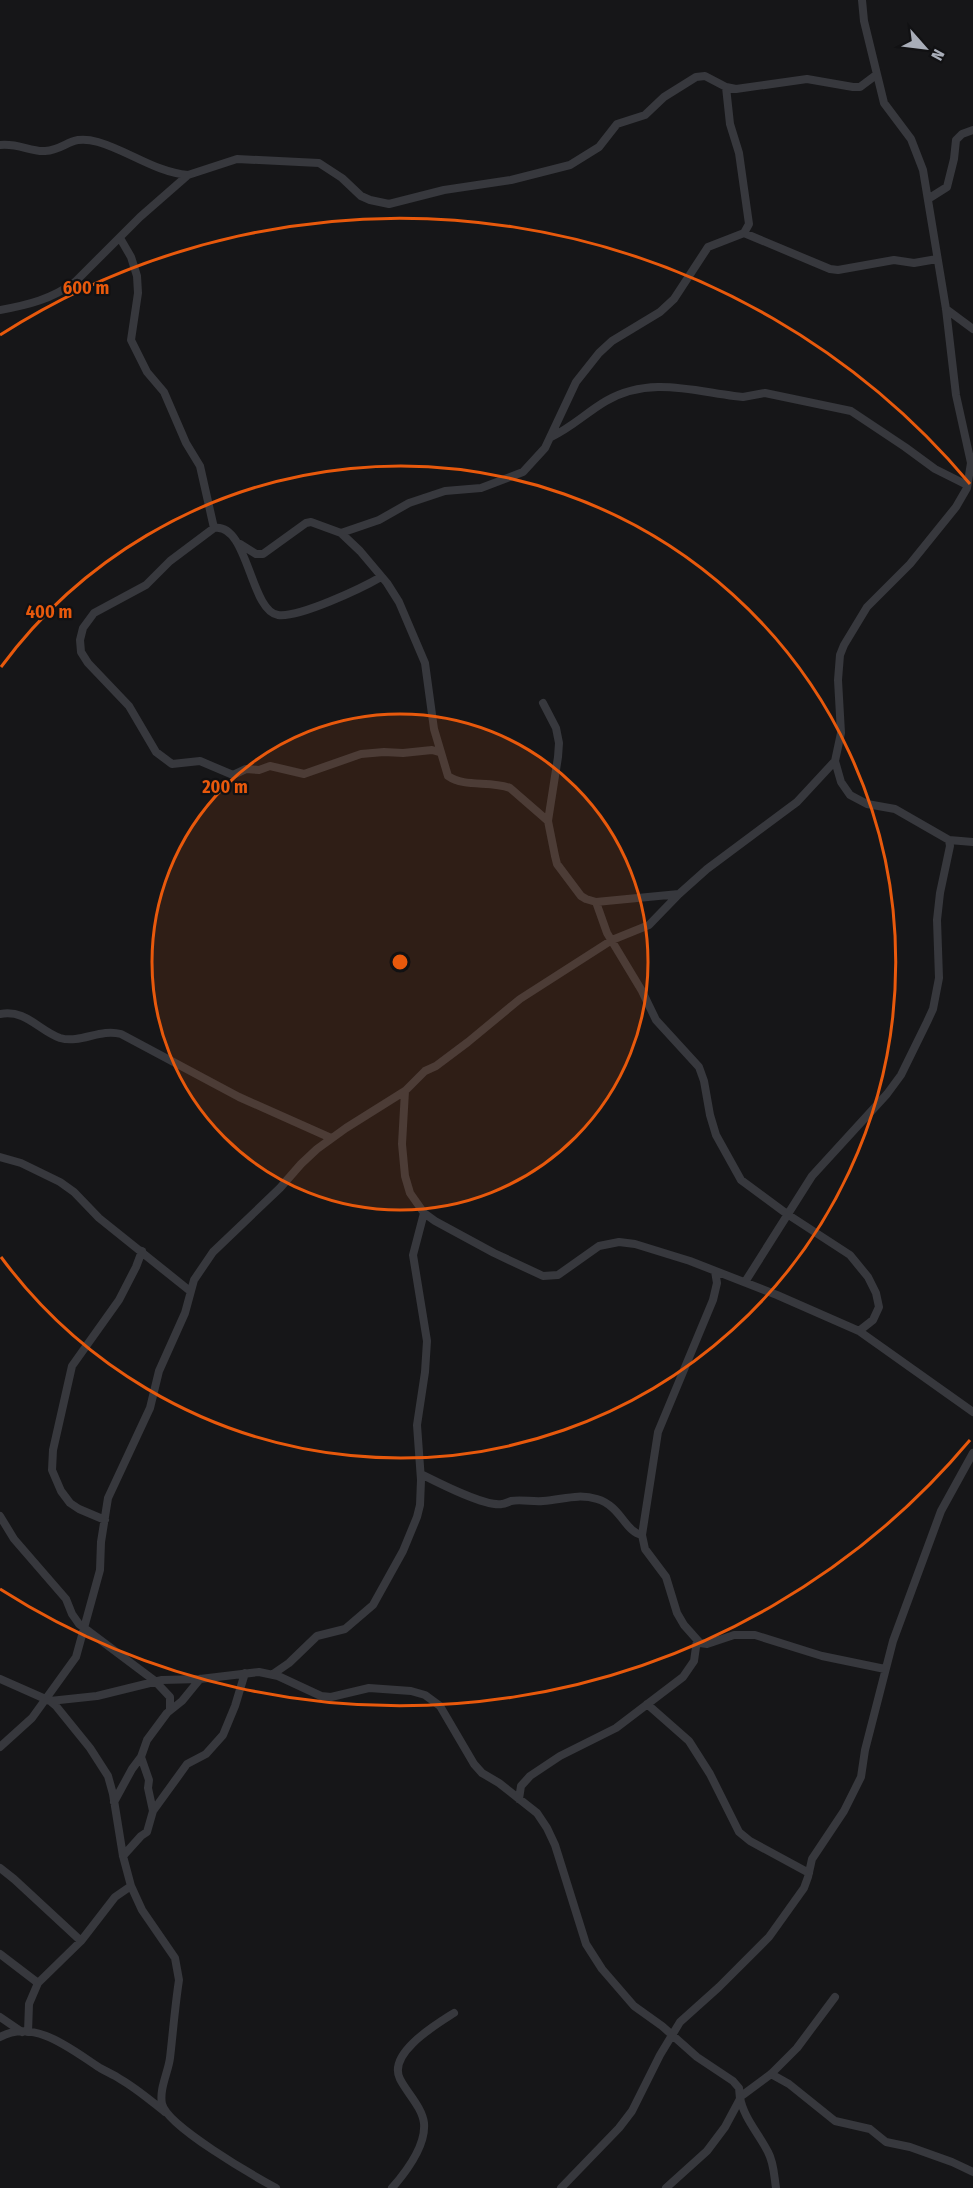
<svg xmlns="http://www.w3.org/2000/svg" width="973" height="2188" viewBox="0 0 973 2188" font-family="'Fira Sans Condensed',sans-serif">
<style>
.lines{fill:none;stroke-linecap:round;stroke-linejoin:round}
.minor{stroke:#37383d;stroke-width:8}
.ring{fill:none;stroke:#e8590c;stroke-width:3}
.centre{fill:#e8590c;stroke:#111113;stroke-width:3}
.ring-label{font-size:18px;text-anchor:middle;font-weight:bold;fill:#e8590c;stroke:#111113;stroke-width:4.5;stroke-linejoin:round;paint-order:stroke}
</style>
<rect width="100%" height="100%" fill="#161618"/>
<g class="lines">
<!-- minor -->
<path class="minor" d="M726,87L730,124L739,153L749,224L744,233
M0,145C19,143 30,152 45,151C68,149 69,134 98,142C129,151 155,172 188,175
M928,199L947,187L954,159L956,140L962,134L973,130
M120,238L131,257L137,276L138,293L131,340L147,372L164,392L186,443L200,466L214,528
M946,309L973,329
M0,310C28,305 52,299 75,282L140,217L188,175L237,159L319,163L342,178L361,196L370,200L389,204L444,190L511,180L570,165L599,147L617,124L645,115L664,97L696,77L705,76L726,87L736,89L807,79L853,87H860L876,75
M551,437C571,428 587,412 606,401C648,377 689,390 734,396L743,397L765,393L851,411L905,447L935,469L967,485
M341,533L360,551L387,583L399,602L425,663L434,729L448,776C465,788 490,780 510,788L548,821
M240,544L256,554H263L306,523L311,522L341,533L379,520L409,503L445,491L481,488L523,472L545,448L576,382L599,353L612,341L660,312L674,299L708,247L744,233L830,269L838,270L894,260L914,263L937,259
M381,577C362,588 299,618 278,615C250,611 248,522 214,528L170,561L146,585L94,613L83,628L80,640L81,652L88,663L129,706L156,752L172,764L200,761L233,775L246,769L259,770L270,766L304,774L361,754L384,752L403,753L432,750L439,752
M543,703L556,728L559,743L558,757L548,821L555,856L557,864L581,896L586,899L596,902L679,894
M949,840L973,842
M596,902L607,933L642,991L656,1020L699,1067L704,1081L710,1115L716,1135L741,1180L787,1214L850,1255L868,1277L876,1293L879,1307L873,1320L859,1331
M0,1014C26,1009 38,1030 60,1038C81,1044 100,1028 121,1034L239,1097L331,1138
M405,1091L402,1144L405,1176L410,1193L424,1213L435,1221L494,1253L543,1276L558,1275L599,1246L619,1242L635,1244L690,1261L777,1295L859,1331L973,1412
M0,1157L21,1163L60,1182L74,1192L99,1218L190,1291
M715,1271L717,1283L713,1300L658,1432L642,1535L645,1549L666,1577L677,1613L684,1625L700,1643L707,1644L734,1635H755L822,1656L885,1669
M745,1282L812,1176L887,1094L901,1075L927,1022L933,1009L939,978L937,920L940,893L950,846L949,840L895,809L867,804L850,795L841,782L835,761
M421,1474C437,1482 485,1507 502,1504C505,1504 508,1502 511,1501C521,1499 532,1502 543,1501C562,1500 577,1493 597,1499C621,1506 625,1532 642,1535
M0,1516L14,1539L66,1599L72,1614L79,1624L155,1681L170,1697V1710
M105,1520L79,1509L70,1503L61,1491L52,1470L53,1450L72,1366L119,1300L136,1267L142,1251
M273,1674L289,1663L317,1636L345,1629L373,1605L403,1551L417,1517L420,1505L421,1480L417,1425L425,1372L427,1341L413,1255L424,1213
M0,1679L50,1701L56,1706L90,1748L108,1776L113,1794L123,1856L131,1886L142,1910L175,1958L179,1980C175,2006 173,2032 170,2058C168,2073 159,2089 162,2104C167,2126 254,2176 276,2188
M50,1701L97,1696L162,1680L200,1679L259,1672L278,1676L321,1696L331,1697L369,1688L411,1691L425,1695L440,1706L474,1764L482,1773L499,1783L537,1813L547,1828L555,1845L586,1944L602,1969L634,2006L662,2026L697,2057L733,2081L739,2088L740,2099L725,2127L707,2151L666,2188
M647,1704L689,1741L710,1774L739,1832L750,1841L809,1873
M0,1747L32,1718L76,1657L100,1570L101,1542L108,1498L150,1408L159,1371L185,1313L194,1280L213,1252L280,1188L301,1164L317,1149L346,1128L405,1091L425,1071L436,1066L468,1042L520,999L612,940L649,925L679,894L707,869L797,802L835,761L841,733L838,680L840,655L844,645L867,607L910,564L956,507L967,488L971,463L956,395L946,309L923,170L911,139L884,103L864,21L862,0
M519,1799L521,1786L530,1776L560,1756L616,1728L683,1677L694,1661L697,1640
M114,1802L132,1769L141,1757L147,1740L167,1713L182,1701L200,1679
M153,1811L187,1764L206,1754L223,1735L235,1706L245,1673
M123,1856L141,1836L147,1832L153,1811L148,1788L149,1780L141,1757
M0,1868L14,1879L81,1941
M0,1954L38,1983
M0,2017L22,2032
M28,2032L29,2004L38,1983L81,1941L115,1897L131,1886
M0,2037C35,2018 72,2050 100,2068C107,2072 114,2075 120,2079C136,2088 151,2101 165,2112
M771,2074L789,2084L835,2121L870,2129L886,2142L910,2147L952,2162L973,2172
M392,2188C406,2172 426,2145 424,2123C422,2107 407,2093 400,2079C387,2053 437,2024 454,2013
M561,2188L619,2128L632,2111L660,2055L680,2022L719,1987L769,1937L804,1888L808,1877L812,1859L844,1811L861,1777L865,1750L893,1641L941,1511L973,1453
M776,2188C774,2175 774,2163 768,2152C759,2134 743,2117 740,2097L771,2074L797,2048L835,1997"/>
</g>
<!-- distance rings -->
<circle cx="400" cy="962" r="248" fill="#e8590c" fill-opacity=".12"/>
<g class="ring">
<circle cx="400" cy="962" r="248"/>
<path d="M1 667A496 496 0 1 1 1 1257"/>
<path d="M970 1440A744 744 0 0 1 0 1589M0 335A744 744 0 0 1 970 484"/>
</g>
<circle cx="400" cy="962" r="9" class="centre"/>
<g class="ring-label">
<text x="86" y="294">600 m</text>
<text x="49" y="618">400 m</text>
<text x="225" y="793">200 m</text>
</g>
<!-- north arrow -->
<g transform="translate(925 48) rotate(118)" stroke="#111113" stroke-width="4.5" paint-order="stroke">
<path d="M0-4.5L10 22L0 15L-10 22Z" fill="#a8adb8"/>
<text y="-9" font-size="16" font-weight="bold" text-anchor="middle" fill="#a8adb8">N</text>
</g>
</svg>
